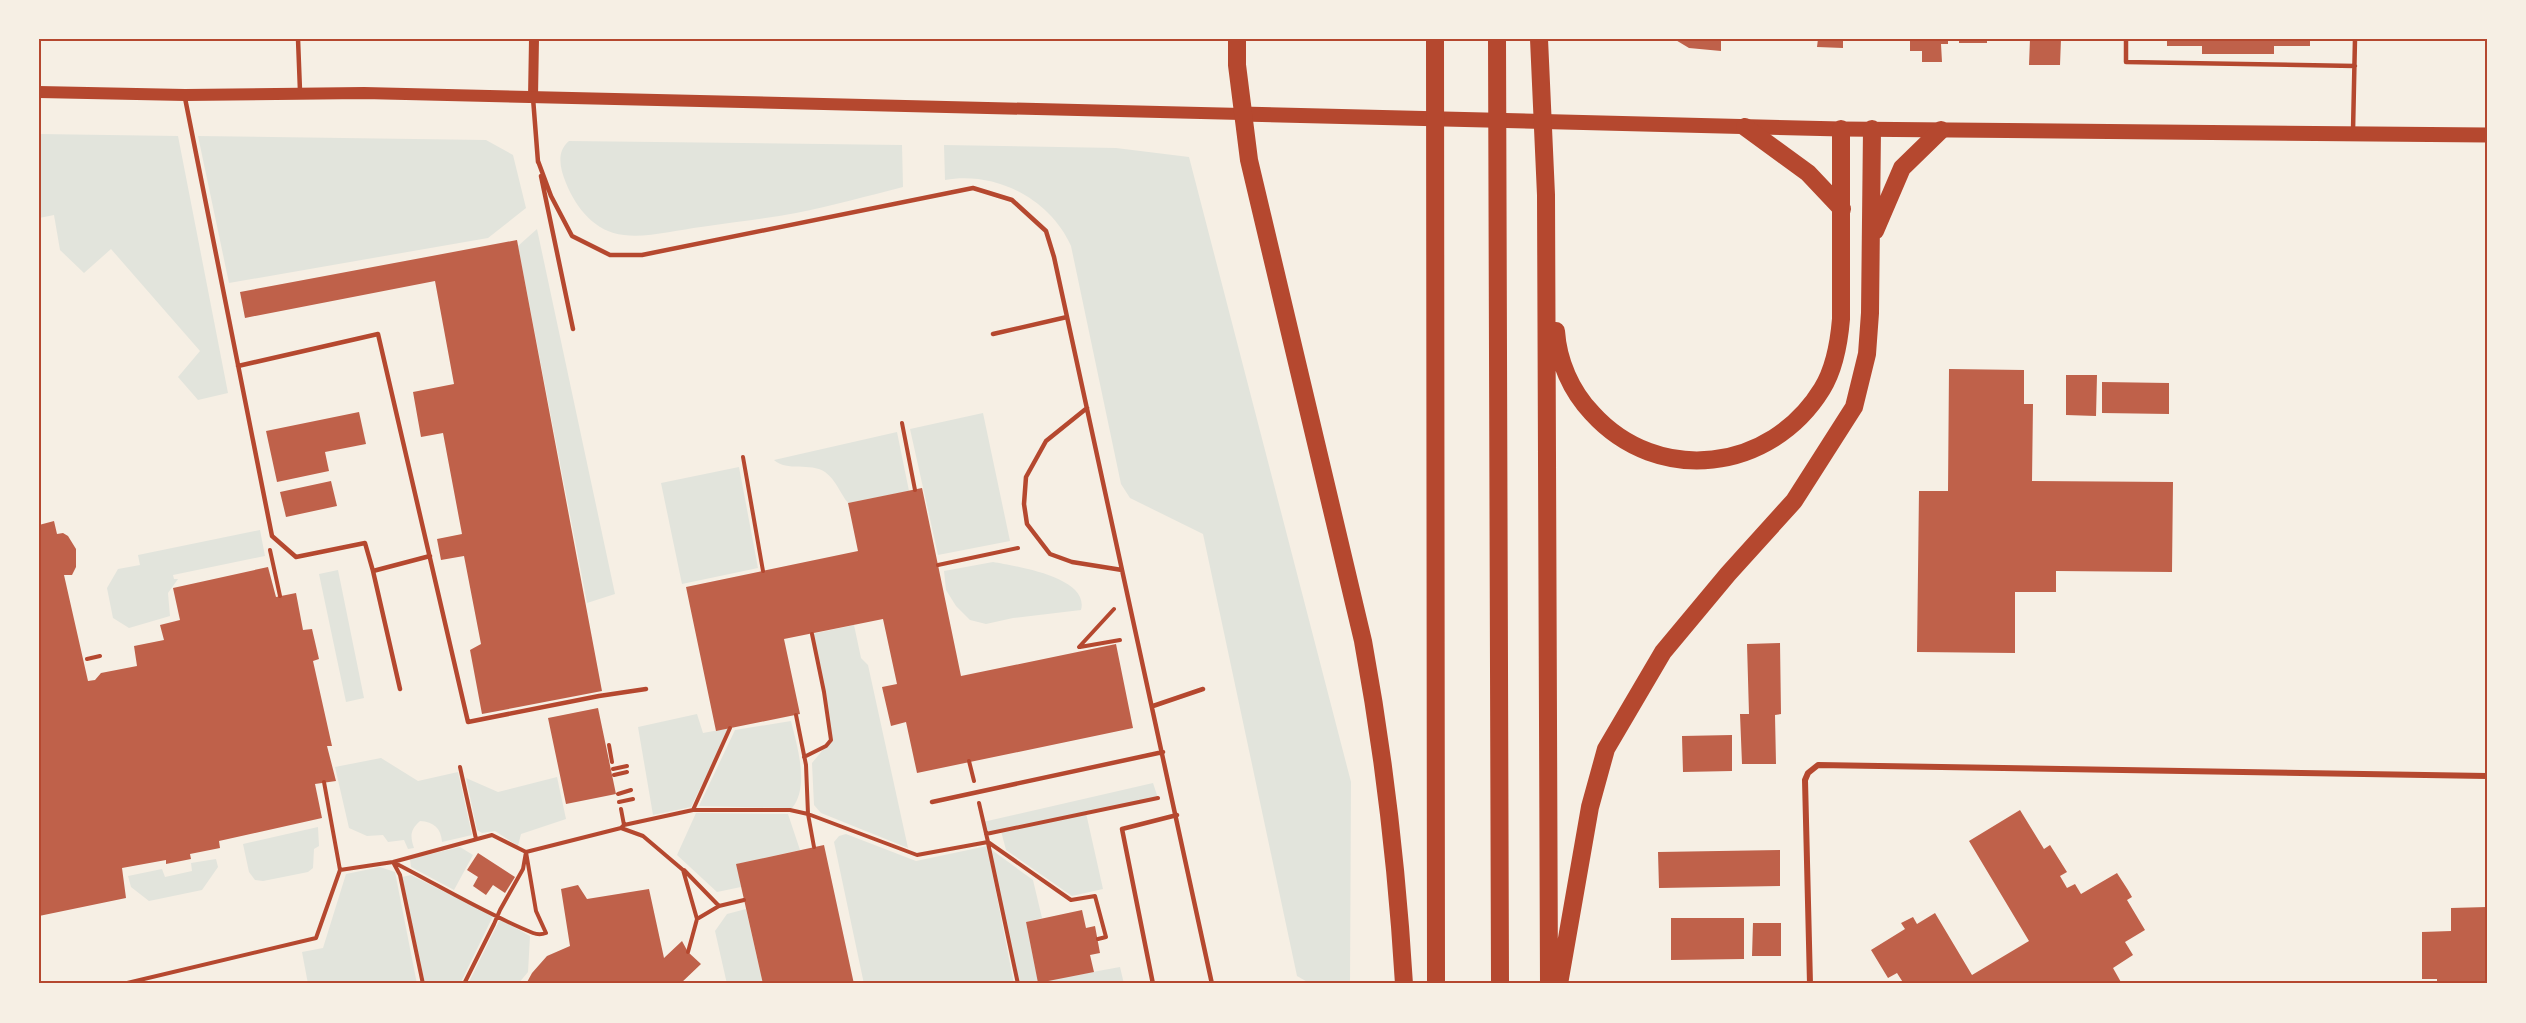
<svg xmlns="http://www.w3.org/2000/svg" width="2526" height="1023" viewBox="0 0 2526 1023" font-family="'Titillium Web',sans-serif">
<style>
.green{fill:#e2e4dc}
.building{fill:#bf614a}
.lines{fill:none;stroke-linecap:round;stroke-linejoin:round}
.path{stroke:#b5482f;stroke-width:4}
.service{stroke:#b5482f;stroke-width:4.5}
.minor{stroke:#b5482f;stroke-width:6}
.tertiary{stroke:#b5482f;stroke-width:10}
.secondary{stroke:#b5482f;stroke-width:12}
.primary{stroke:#b5482f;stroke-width:15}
.motorway{stroke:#b5482f;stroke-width:18}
.neatline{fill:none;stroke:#b5482f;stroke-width:2}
</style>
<rect width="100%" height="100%" fill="#f6efe4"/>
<!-- green -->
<path class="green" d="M39,134L178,136L228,393L198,400L178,377L200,351L111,249L84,273L60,250L54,215L39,218Z
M198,136L486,140L513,155L526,208L488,238L229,283Z
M569,141L902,145L903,187C867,196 832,206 796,213C765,219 733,222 701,227C678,230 646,238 624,235C595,232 576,208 566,183C560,168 556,152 569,141Z
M944,145L1116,148L1189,157L1351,782L1350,984H1311L1297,976L1203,534L1130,498L1121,484L1071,246C1050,199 996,171 945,180Z
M537,229L615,594L587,603L518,246Z
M983,413L1010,541L938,555L910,429Z
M897,432L909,491L848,503C840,493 836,480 825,472C810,462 787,472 774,460Z
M739,467L758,568L682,584L661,483Z
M260,530L265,556L173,575L174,579H178L168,593L170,616L129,628L113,618L107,588L118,569L140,565L138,555Z
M993,562C1015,566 1090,577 1081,610L1013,618L986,624L970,620L956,606L946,590L944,571Z
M338,570L364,698L346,702L319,574Z
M854,625L861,658L868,665L908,848L821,813L814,805L812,763L831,740L812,634Z
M697,714L703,733L730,728L691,807L653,815L638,727Z
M791,721C797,746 810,786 792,808L699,806L735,730Z
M381,758L418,781L458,772L472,835L442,842C441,828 434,822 420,821C410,830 410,836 414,848L408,849L404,840L388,842L383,835L367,836L349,828L335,767Z
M557,777L566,819L521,834L518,846L495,831L482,833L477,830L466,778L498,792Z
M1153,783L1158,798L1086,813L1103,889L1072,896L1006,850L1001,831L986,834L983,822Z
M696,813L788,814L800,850L737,864L741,887L717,892L677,855Z
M318,827L319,846L314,849L313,868L308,872L263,881L255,880L249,872L243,844Z
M846,834L916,861L987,846L1014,984H864L834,842L839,836Z
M460,847L473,855L454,890L411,867L410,859Z
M989,848L1033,880L1042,918L1026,922L1038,982L1120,967L1124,984H1018Z
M216,859L218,867L202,890L149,901L131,887L128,876L162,869L165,877L192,871L191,863Z
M380,867L395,872L417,984H308L302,952L323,948L346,874Z
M411,875L493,916L460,984H425L402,877Z
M746,909L763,984H727L715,931L727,914Z
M500,919L530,936L528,972L518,984H468Z"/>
<!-- building -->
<path class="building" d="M1674,39H1721V51L1689,48Z
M1818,39H1843V48L1817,47Z
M1910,39H1948V44H1941L1942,62H1922V51H1910Z
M1959,39H1987V43H1959Z
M2030,39H2061L2060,65H2029Z
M2167,39H2310V46H2274V54H2202V46H2167Z
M517,240L602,691L482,714L470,650L481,644L464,556L441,560L437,539L462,534L443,433L421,437L413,392L454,384L435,281L245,318L240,292Z
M1949,369L2024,370V404H2033L2032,481L2173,482L2172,572L2056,571V592H2015V653L1917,652L1919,491H1948Z
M2066,375H2097L2096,416L2066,415Z
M2102,382L2169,383V414L2102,413Z
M359,412L366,444L325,452L329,471L277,482L266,431Z
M331,481L337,506L286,517L280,492Z
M922,488L961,676L1116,644L1133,728L917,773L906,722L891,726L882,687L897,684L883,619L784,639L800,714L716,731L686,587L858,551L848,503Z
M54,521L57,534L63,533L68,536L76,549V567L72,575H64L88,681L95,680L101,673L137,666L134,646L164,640L160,625L180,620L173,588L268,567L276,597L296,593L303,630L312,629L319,659L313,661L332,746H327L336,781L315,784L322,818L219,841L220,848L190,854L191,859L166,864V860L122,868L126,898L39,916V525Z
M1780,643L1781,714L1775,715L1776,764H1742L1740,714H1749L1747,644Z
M598,708L616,794L566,804L548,718Z
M1732,735V771L1683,772L1682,736Z
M2020,810L2044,849L2050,845L2067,872L2060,876L2067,888L2075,884L2081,894L2117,873L2128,890L2132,897L2127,900L2145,930L2125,942L2133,955L2113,968L2122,984H1904L1897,973L1888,978L1871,950L1905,929L1901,923L1913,917L1917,924L1935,913L1972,975L2029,941L1969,841Z
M824,845L854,984H763L736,864Z
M1780,850V886L1659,888L1658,852Z
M478,853L515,877L505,893L493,885L486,895L473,886L478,877L467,870Z
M578,885L587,899L649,889L664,958L682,941L688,952L701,964L680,984H526L532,973L547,956L570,946L561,889Z
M2487,907V984H2437V979H2422V932L2451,931V908Z
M1082,910L1086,928L1095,926L1100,953L1090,955L1094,972L1038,983L1026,922Z
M1671,918H1744V959L1671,960Z
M1753,923H1781V956H1752Z"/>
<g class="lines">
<!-- path -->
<path class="path" d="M902,423L915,490
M743,457L763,571
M270,550L280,596
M938,565L1018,548
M1079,647L1114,609
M1080,647L1120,640
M87,659L100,656
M796,715L806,765L808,814L814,847
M609,745L612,762
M804,757L826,746L831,740L824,692L812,634
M969,761L974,781
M460,767L476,839
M613,769L627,766
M614,775L627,772
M324,782L340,870
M618,794L631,790
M619,802L633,799
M621,809L624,825
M693,810L730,728
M621,828L624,825L693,810H790L808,814L917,855L988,842L979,803
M986,834L1158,798
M988,842L1071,900L1095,896L1106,937L1098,939
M988,843L1018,984
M684,870L719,906L744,900
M697,919L719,906
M123,984L316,938L340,870L393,862L492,835L526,852L621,828L643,836L683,870L697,919L688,952
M423,984L400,875L393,862C438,885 486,914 533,933C538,935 541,935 546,933L536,911L526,852L523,869L500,910L494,924L464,984"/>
<!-- service -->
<path class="service" d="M298,39L300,91
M2126,39V62L2355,66
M185,98L272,536L296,557L365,543L373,571
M533,98L538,162
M2353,131L2355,39
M538,161L551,196L572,236L610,255H642L973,188L1012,200L1046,231L1054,257L1212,984
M541,176L573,329
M993,334L1067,317
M238,366L378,334L468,722L599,696L646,689
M1087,408L1046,441L1026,477L1024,504L1027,524L1050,554L1072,562L1122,570
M400,689L373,571L430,556
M1153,706L1203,689
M932,802L1163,752
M1153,984L1122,829L1177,815"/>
<!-- minor -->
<path class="minor" d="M1810,984L1805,780L1808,773L1818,765L2487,776"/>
<!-- tertiary -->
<path class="tertiary" d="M533,97L534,39"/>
<!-- secondary -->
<path class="secondary" d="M39,92L185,95L364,93L1242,114"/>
<!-- primary -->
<path class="primary" d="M1242,114L1841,129L2487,135"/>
<!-- motorway -->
<path class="motorway" d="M1237,39V65L1249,160L1363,641C1384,755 1397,868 1404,984
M1435,39L1436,984
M1497,39L1500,984
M1539,39L1546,195L1549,984
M1745,127L1808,173L1842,209
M1875,231L1902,168L1941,130
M1556,331C1558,361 1571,391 1592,413C1658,486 1771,472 1822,389C1835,368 1839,343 1841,319V129
M1559,984L1590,807L1606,749L1663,652L1728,574L1794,501L1854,407L1867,354L1870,313L1872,129"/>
</g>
<!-- border -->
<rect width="2526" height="1023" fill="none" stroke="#f6efe4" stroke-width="81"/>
<rect x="40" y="40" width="2446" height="942" class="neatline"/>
</svg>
